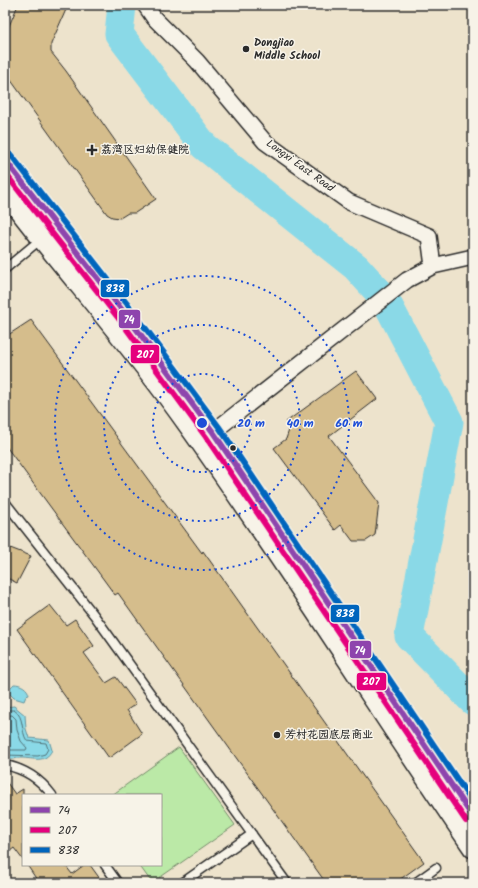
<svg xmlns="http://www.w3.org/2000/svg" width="478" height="888" viewBox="0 0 478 888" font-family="Kalam,'LXGW WenKai TC',sans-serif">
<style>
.green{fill:#bbe9a7;stroke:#738a69}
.water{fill:#8ad9e7;stroke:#64939c}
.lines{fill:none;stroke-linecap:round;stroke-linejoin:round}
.shore{stroke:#517176;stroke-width:1}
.river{stroke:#8ad9e7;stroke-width:29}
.building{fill:#d5bd8c;stroke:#2b2b2b}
.service-casing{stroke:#2b2b2b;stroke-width:11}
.minor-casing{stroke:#2b2b2b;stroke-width:18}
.tertiary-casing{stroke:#2b2b2b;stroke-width:22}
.service{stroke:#f7f3e8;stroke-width:8}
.minor{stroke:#f7f3e8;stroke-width:15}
.tertiary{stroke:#f7f3e8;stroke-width:19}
.bus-1-casing{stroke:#f7f3e8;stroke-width:9}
.bus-2-casing{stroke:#f7f3e8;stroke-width:9}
.bus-3-casing{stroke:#f7f3e8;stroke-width:9}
.bus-1{stroke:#8e44ad;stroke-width:6}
.bus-2{stroke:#e5007d;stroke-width:6}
.bus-3{stroke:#0065bd;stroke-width:6}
.ring{fill:none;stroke:#1d4ed8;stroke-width:2;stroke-dasharray:2 4}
.poi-dot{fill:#2b2b2b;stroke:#f7f3e8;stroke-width:1.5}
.labels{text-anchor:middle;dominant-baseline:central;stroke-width:3;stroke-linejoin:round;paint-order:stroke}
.poi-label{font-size:11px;font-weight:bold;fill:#2b2b2b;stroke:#f7f3e8;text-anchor:start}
.street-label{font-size:11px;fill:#2b2b2b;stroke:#f7f3e8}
.centre{fill:#1d4ed8;stroke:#f7f3e8;stroke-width:2}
.ring-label{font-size:12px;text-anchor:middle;font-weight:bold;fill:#1d4ed8;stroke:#f7f3e8;stroke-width:3;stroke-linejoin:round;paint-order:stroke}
.line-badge{stroke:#f7f3e8;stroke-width:1.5}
.badge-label{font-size:11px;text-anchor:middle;font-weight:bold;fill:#fff}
</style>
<rect width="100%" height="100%" fill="#ede3cc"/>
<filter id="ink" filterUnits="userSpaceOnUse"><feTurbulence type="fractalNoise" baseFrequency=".025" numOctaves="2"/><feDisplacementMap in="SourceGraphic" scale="8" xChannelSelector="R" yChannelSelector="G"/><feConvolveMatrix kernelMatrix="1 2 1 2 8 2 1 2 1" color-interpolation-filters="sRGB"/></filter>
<g filter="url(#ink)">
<!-- green -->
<path class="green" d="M179,747L235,825L152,883L139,865H161V795H112Z"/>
<!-- water -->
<path class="water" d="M14,684C21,684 28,688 29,695L26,696L24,701L14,698L10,694V688Z
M14,706L25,715L26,729L29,738L49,740L52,750C45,764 34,758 21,758C14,758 12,761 5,758V707Z"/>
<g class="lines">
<!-- shore -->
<path class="shore" d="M5,710H14C25,717 20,730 27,741L46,743L48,749L45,754L38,756L5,755
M5,716L12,715L16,719L17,730L21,741L27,748L26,750H5"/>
<!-- river -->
<path class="river" d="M122,5L119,34L204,146L356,267L385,299L449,422L409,636L473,701"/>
</g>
<!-- building -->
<path class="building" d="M18,5H68L51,44V52L66,71L156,199L135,213H128L120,218L112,217L107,214L5,72V35Z
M31,320L202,553L203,551L424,862L395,883H326L118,593L115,595L5,445V337Z
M356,371L377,399L329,436L379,503L375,535L366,541H353L341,525L335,530L274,448L286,439L290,427L286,422Z
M5,546L31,556L17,583L5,577Z
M50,605L66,625L75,619L94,646L84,653L106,683L116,677L136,704L127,710L142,734L109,758L17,629Z
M5,780L15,794L23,789V860L14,848L5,855Z
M27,865H65L72,874L84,865H90L103,883H39Z"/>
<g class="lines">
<!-- service casing -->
<g class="service-casing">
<path id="service" d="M5,269L41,239
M5,502L94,615L287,883
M5,765C25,769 40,779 52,795
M105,865L118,883
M182,883L252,834
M415,883L436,868"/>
</g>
<!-- minor casing -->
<g class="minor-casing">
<path id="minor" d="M145,5L154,18L197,61L265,142L349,202L429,236L433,266
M213,432L407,280L433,266L473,257"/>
</g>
<!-- tertiary casing -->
<g class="tertiary-casing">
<path id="tertiary" d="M5,160L129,319L213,432L473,817
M5,192C65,271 131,344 188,425C287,563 377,708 473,848"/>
</g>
<!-- service -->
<use href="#service" class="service"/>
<!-- minor -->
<use href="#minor" class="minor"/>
<!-- tertiary -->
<use href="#tertiary" class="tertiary"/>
<!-- bus-1 casing -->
<g class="bus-1-casing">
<path id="bus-1" d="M5,160L129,319L213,432L473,817"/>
</g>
<!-- bus-2 casing -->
<g class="bus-2-casing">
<path id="bus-2" d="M5,173L123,324L206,437L466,821"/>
</g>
<!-- bus-3 casing -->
<g class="bus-3-casing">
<path id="bus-3" d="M11,155L135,314L219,427L473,803"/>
</g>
<!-- bus-1 -->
<use href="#bus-1" class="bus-1"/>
<!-- bus-2 -->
<use href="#bus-2" class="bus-2"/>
<!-- bus-3 -->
<use href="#bus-3" class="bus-3"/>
</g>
</g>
<!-- distance rings -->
<g class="ring">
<circle cx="202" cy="423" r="49"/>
<circle cx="202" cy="423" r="98"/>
<circle cx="202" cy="423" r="147"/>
</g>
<!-- markers -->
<g class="poi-dot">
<circle cx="246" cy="49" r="4"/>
<path d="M90 144h4v4h4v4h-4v4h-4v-4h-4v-4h4z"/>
<circle cx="233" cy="448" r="3.5"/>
<circle cx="277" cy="735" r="4"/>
</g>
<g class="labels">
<!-- poi labels -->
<g class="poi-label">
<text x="254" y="43">Dongjiao<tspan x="254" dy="13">Middle School</tspan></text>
<text x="101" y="150">荔湾区妇幼保健院</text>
<text x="285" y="735">芳村花园底层商业</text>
</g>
<!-- street labels -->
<g class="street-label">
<text transform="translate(300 166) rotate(36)">Longxi East Road</text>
</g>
</g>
<circle cx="202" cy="423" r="6" class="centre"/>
<g class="ring-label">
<text x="251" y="427">20 m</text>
<text x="300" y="427">40 m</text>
<text x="349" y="427">60 m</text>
</g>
<g class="line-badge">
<rect x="100" y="279" width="30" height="19" rx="4" fill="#0065bd"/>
<rect x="118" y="309" width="23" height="20" rx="4" fill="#8e44ad"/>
<rect x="130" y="344" width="30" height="20" rx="4" fill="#e5007d"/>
<rect x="330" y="604" width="30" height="19" rx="4" fill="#0065bd"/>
<rect x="349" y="640" width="23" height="19" rx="4" fill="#8e44ad"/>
<rect x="356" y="672" width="31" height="19" rx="4" fill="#e5007d"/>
</g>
<g class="badge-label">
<text x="115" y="292">838</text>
<text x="129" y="323">74</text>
<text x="145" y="358">207</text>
<text x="345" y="617">838</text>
<text x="360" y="654">74</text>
<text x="371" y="685">207</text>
</g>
<!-- margin -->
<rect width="478" height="888" fill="none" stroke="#f7f3e8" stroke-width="20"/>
<rect x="10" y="10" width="458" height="868" fill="none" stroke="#2b2b2b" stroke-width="1.5" filter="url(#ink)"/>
<!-- legend -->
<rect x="22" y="794" width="140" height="72" fill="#f7f3e8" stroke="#a5a39c"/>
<rect x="30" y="807" width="20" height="6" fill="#8e44ad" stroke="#a5a39c"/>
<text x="58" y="814" font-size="12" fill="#2b2b2b">74</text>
<rect x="30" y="827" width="20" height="6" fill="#e5007d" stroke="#a5a39c"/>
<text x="58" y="834" font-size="12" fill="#2b2b2b">207</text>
<rect x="30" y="847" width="20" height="6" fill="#0065bd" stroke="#a5a39c"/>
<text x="58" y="854" font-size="12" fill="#2b2b2b">838</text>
</svg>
